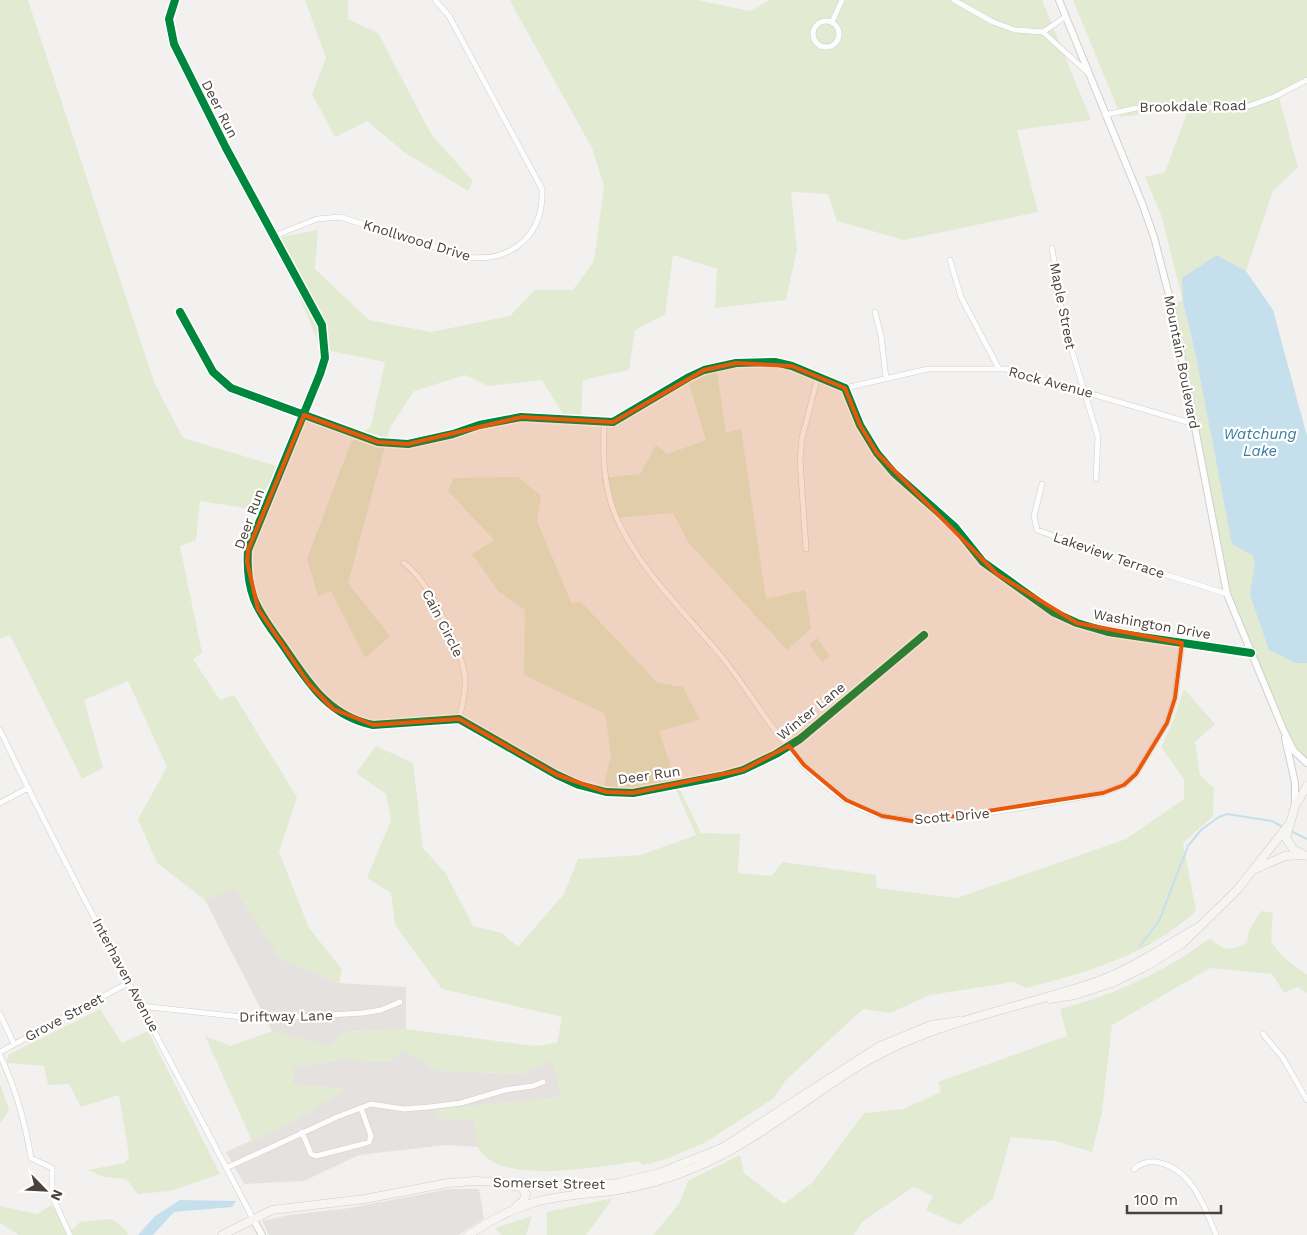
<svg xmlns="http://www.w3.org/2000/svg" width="1307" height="1235" viewBox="0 0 1307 1235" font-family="'Work Sans',sans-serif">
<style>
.industrial{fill:#e5e1df}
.green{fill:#e2ead2}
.water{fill:#c5e0ec}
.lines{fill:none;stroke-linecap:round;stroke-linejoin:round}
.stream{stroke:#c5e0ec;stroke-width:2}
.minor-casing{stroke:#d1cfcc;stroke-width:6}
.tertiary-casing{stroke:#d1cfcc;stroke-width:8}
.secondary-casing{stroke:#d1cdc7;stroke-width:9}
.minor{stroke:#fdfdfd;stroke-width:5}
.tertiary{stroke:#fdfdfd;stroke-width:6}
.secondary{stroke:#f7f5f2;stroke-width:8}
.cycleway-casing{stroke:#fff;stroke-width:11}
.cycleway{stroke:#00873e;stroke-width:8}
.marked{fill:#e8590c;fill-opacity:0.2;stroke:#e8590c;stroke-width:4;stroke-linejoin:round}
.labels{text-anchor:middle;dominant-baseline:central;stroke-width:4.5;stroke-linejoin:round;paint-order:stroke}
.street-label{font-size:14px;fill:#49423b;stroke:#fff}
.water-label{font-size:15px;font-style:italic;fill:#3a7b9c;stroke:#fff}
</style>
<rect width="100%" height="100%" fill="#f3f1ef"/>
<!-- industrial -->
<path class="industrial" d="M234,888L281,959L339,983L406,987V1029L344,1032L330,1046L272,1031L205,900Z
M401,1051L411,1054L436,1070L521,1074L552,1060L562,1097L437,1110L438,1118L475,1120L478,1147L446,1145L359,1155L304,1181L244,1184L226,1152L294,1121L345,1089L293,1085L292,1067L346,1059L389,1062Z
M449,1189H479L484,1219L458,1235H269L262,1221L289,1215L350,1208Z"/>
<!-- green -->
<path class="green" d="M0,0H28L154,382L183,438L277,466L257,510L200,501L196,540L180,546L202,653L193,659L220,700L234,695L297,797L279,852L309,928L342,969L339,983L281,959L234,888L205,900L157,863L138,819L167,767L128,681L84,700L103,768L82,779L10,635L0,639Z
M305,0H348V19L378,33L431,134L473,181L468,191L404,152L367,121L335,137L312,94L326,58Z
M513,0H697L750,11L770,0H1042L1091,120L1017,130L1038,212L904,240L837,221L828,194L791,192L797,249L786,300L715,308L717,269L673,255L665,315L635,330L629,370L583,380L581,418L564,416L542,380L488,386L465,375L414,391L390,428L348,583L390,636L365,658L331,591L318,596L307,559L351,442L371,426L385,362L321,349L275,238L318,230L315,269L369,320L431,332L510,316L535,290H573L594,261L604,186L592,148L510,1Z
M1073,0H1307V82L1278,94L1298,167L1273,191L1246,271L1217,255L1183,302L1197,361L1255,562L1254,573L1295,663H1307V763L1298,755L1227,594L1171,303L1183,301L1161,215L1145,177L1165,172L1189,108L1121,117Z
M716,365L726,433L741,428L766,599L805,590L811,629L787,650L688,542L673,513L613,518L601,478L640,474L656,445L667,454L706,440L686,374Z
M518,477L541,496L537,521L572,604L580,601L658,683L683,687L700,720L659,731L676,781L701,833L740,834L738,873L771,876L783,862L876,875L877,888L957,898L1126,839L1184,799V779L1161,747L1173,721L1184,689L1215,724L1195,742L1200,775L1214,788L1213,816L1183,843L1196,911C1149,955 1087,972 1026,988L1014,982L930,995L890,1013L863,1009L785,1081L774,1098L706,1142L664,1160L643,1165L639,1161C604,1166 496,1187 478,1147C475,1140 476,1128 475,1120L437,1118V1110L561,1097L552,1060L521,1074L436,1070L411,1054L401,1051L390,1062L346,1059L293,1067V1085L346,1089L294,1121L252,1141L205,1036L231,1046L272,1031L330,1046L344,1032L406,1029L535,1046L557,1043L562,1017L442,989L395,925L391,893L367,878L391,820L386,794L356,773L376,746L413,763L423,848L446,874L473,926L502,933L518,947L564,894L578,859L641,855L696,835L672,781L629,789L604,786L611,754L605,714L524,675L525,610L498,591L472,554L494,540L448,491L453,478Z
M817,638L830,656L822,662L809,644Z
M1261,911L1273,913L1271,942L1282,956L1307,975V993L1298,987L1284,993L1272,974L1210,968L1112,1025L1102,1112L1092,1152L1055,1141L1011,1137L993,1199L959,1225L926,1210L933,1196L913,1187L862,1222L854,1235H653L679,1204L688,1181L740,1155L744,1173L784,1204L813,1182L864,1113L903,1109L941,1092L938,1082L1067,1036L1060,1009C1114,995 1165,972 1210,938C1223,951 1231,952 1247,942L1249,930Z
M100,1009L122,1043L148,1031L220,1174L170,1191L138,1194L126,1179L104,1177L88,1170L125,1163L129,1156L119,1095L81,1107L69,1084L48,1085L44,1066L7,1063L8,1055Z
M0,1083L9,1110L0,1124Z
M613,1198L586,1235H547V1212Z
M51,1205L72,1230L80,1222L112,1219L128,1232L127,1235H19L0,1223V1206L37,1214Z
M532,1216L526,1235H502L495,1228Z"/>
<!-- water -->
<path class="water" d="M1217,255L1246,271L1273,310L1307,436V663H1295L1269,650L1250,595L1255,562L1252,555L1232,544L1197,361L1183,302L1182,278Z
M180,1200L236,1201L232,1207L174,1212L153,1235H138L155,1216Z"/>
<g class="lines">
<!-- stream -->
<path class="stream" d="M1291,831L1307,839
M1140,946L1159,921L1188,846L1201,830L1219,817L1227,814L1272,821L1283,827"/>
<!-- minor casing -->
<g class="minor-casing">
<path id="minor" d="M175,0L169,19L174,44L226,148L322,325L325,358L320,374L248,550C247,566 248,583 254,599C260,615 272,630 282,644C307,680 327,716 373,725L459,719L557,775L579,785L606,792L633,793L721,776L743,770L776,754L800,739L924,635
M954,0L993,22L1015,30L1043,32L1087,72
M813 34a13 13 0 1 1 26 0a13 13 0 1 1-26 0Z
M832,22L842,0
M1043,32L1065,17
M1105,115L1136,108L1246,107L1274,97L1307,80
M274,236L317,219L340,217L466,257C512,263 544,235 542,189L449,16L435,0
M1052,248L1063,321L1098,437L1096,479
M950,260L961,297L999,369
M180,312L213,372L231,388L378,442L408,444L453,434L479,425L521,417L613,422L689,377L704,370L736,363L775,362L792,366L845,388L860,425L877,453L894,473L955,527L983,562L1053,612L1077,623L1108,632L1251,653
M875,312L881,336L886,378
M845,388L928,369H1006L1194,424
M604,423C603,456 603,487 617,519C641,572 686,613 722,657C750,692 773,733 804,766C825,788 853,809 883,816C923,826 966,817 1006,810C1039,805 1071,799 1103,793L1124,785L1136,774L1167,723L1175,698L1182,643
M1042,484L1034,516L1037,530L1136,565L1227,594
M806,549L800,459L802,438L818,376
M404,563C428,580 462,649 465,678C466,692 462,706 459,719
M0,730C79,896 169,1056 253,1219
M0,803L28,788
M141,1006L260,1019L363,1013L381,1010L400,1002
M0,1014L14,1044
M1263,1034L1283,1058L1307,1100
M0,1052L128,983
M0,1055C16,1089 25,1121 31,1158L52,1168V1196L70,1235
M302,1132L311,1154L316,1156L363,1144L369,1142L371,1136L361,1108
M226,1168L337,1117L371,1104L404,1109L429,1107L461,1103L505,1090L533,1086L543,1082
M1134,1169C1141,1163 1148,1161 1156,1162C1191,1167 1205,1207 1216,1235"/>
</g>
<!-- tertiary casing -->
<g class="tertiary-casing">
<path id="tertiary" d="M1059,0L1142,203L1154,237L1171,303L1227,594L1283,729L1294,751L1307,763
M1285,738L1295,783V806
M253,1219L262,1235"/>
</g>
<!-- secondary casing -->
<g class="secondary-casing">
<path id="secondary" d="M1307,786L1295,806L1286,838L1293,849L1307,856
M1255,869L1285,856L1303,855
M1050,999L1075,995L1112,983L1145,967L1183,943L1238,889L1290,823
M514,1186L521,1187L526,1194L523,1202L517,1205
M222,1235L272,1210L365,1199L448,1183L474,1181L591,1186L618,1183L659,1173L722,1148L878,1047L931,1025L958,1021
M468,1235C489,1222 512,1208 536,1202C561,1195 587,1194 612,1191C638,1187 665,1180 689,1170C764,1141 821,1082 892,1048C957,1017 1030,1005 1098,981C1134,968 1164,946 1197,928"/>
</g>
<!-- minor -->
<use href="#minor" class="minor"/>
<!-- tertiary -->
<use href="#tertiary" class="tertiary"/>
<!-- secondary -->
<use href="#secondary" class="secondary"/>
<!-- cycleway casing -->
<g class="cycleway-casing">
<path id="cycleway" d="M175,0L169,19L174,44L226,148L322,325L325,358L320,374L248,550C247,566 248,583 254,599C260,615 272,630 282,644C307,680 327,716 373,725L459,719L557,775L579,785L606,792L633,793L721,776L743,770L776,754L800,739L924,635
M180,312L213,372L231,388L378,442L408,444L453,434L479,425L521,417L613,422L689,377L704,370L736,363L775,362L792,366L845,388L860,425L877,453L894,473L955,527L983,562L1053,612L1077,623L1108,632L1251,653"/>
</g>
<!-- cycleway -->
<use href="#cycleway" class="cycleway"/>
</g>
<!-- marked area -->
<path class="marked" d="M736,363L792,366L845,388L860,425L877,453L997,574L1077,623L1182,643L1175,698L1167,723L1136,774L1124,785L1103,793L918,822L882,816L846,800L804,765L789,746L743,770L633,793L606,792L557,775L459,719L373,725L333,709L309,684L258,609L247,562L248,550L304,415L378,442L408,444L521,417L613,422L704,370Z"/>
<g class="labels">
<!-- street labels -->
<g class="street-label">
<text transform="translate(1193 106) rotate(-1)">Brookdale Road</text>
<text transform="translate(220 109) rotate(63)">Deer Run</text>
<text transform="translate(417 240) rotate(17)">Knollwood Drive</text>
<text transform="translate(1063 306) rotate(79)">Maple Street</text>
<text transform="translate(1182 362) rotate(79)">Mountain Boulevard</text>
<text transform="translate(1051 382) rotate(15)">Rock Avenue</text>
<text transform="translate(249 519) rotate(-70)">Deer Run</text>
<text transform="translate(1109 555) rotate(19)">Lakeview Terrace</text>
<text transform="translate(443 623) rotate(63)">Cain Circle</text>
<text transform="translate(1152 624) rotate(10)">Washington Drive</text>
<text transform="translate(811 711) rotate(-39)">Winter Lane</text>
<text transform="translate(649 775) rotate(-8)">Deer Run</text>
<text transform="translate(952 816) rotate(-5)">Scott Drive</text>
<text transform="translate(126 975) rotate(62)">Interhaven Avenue</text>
<text transform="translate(286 1016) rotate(-1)">Driftway Lane</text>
<text transform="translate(64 1017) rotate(-28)">Grove Street</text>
<text transform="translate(549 1183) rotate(1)">Somerset Street</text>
</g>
<!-- water labels -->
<g class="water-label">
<text x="1260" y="434">Watchung<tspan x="1260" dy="17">Lake</tspan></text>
</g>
</g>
<!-- north arrow -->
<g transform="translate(45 1190) rotate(114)" stroke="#ffffff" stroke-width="4" paint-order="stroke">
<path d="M0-4L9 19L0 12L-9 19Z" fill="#49423b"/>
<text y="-8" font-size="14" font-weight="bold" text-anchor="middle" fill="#49423b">N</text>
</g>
<!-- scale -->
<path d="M1127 1205v8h94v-8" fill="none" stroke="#49423b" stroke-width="2.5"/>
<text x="1134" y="1205" font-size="15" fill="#49423b" stroke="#ffffff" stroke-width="4" paint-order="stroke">100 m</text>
</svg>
